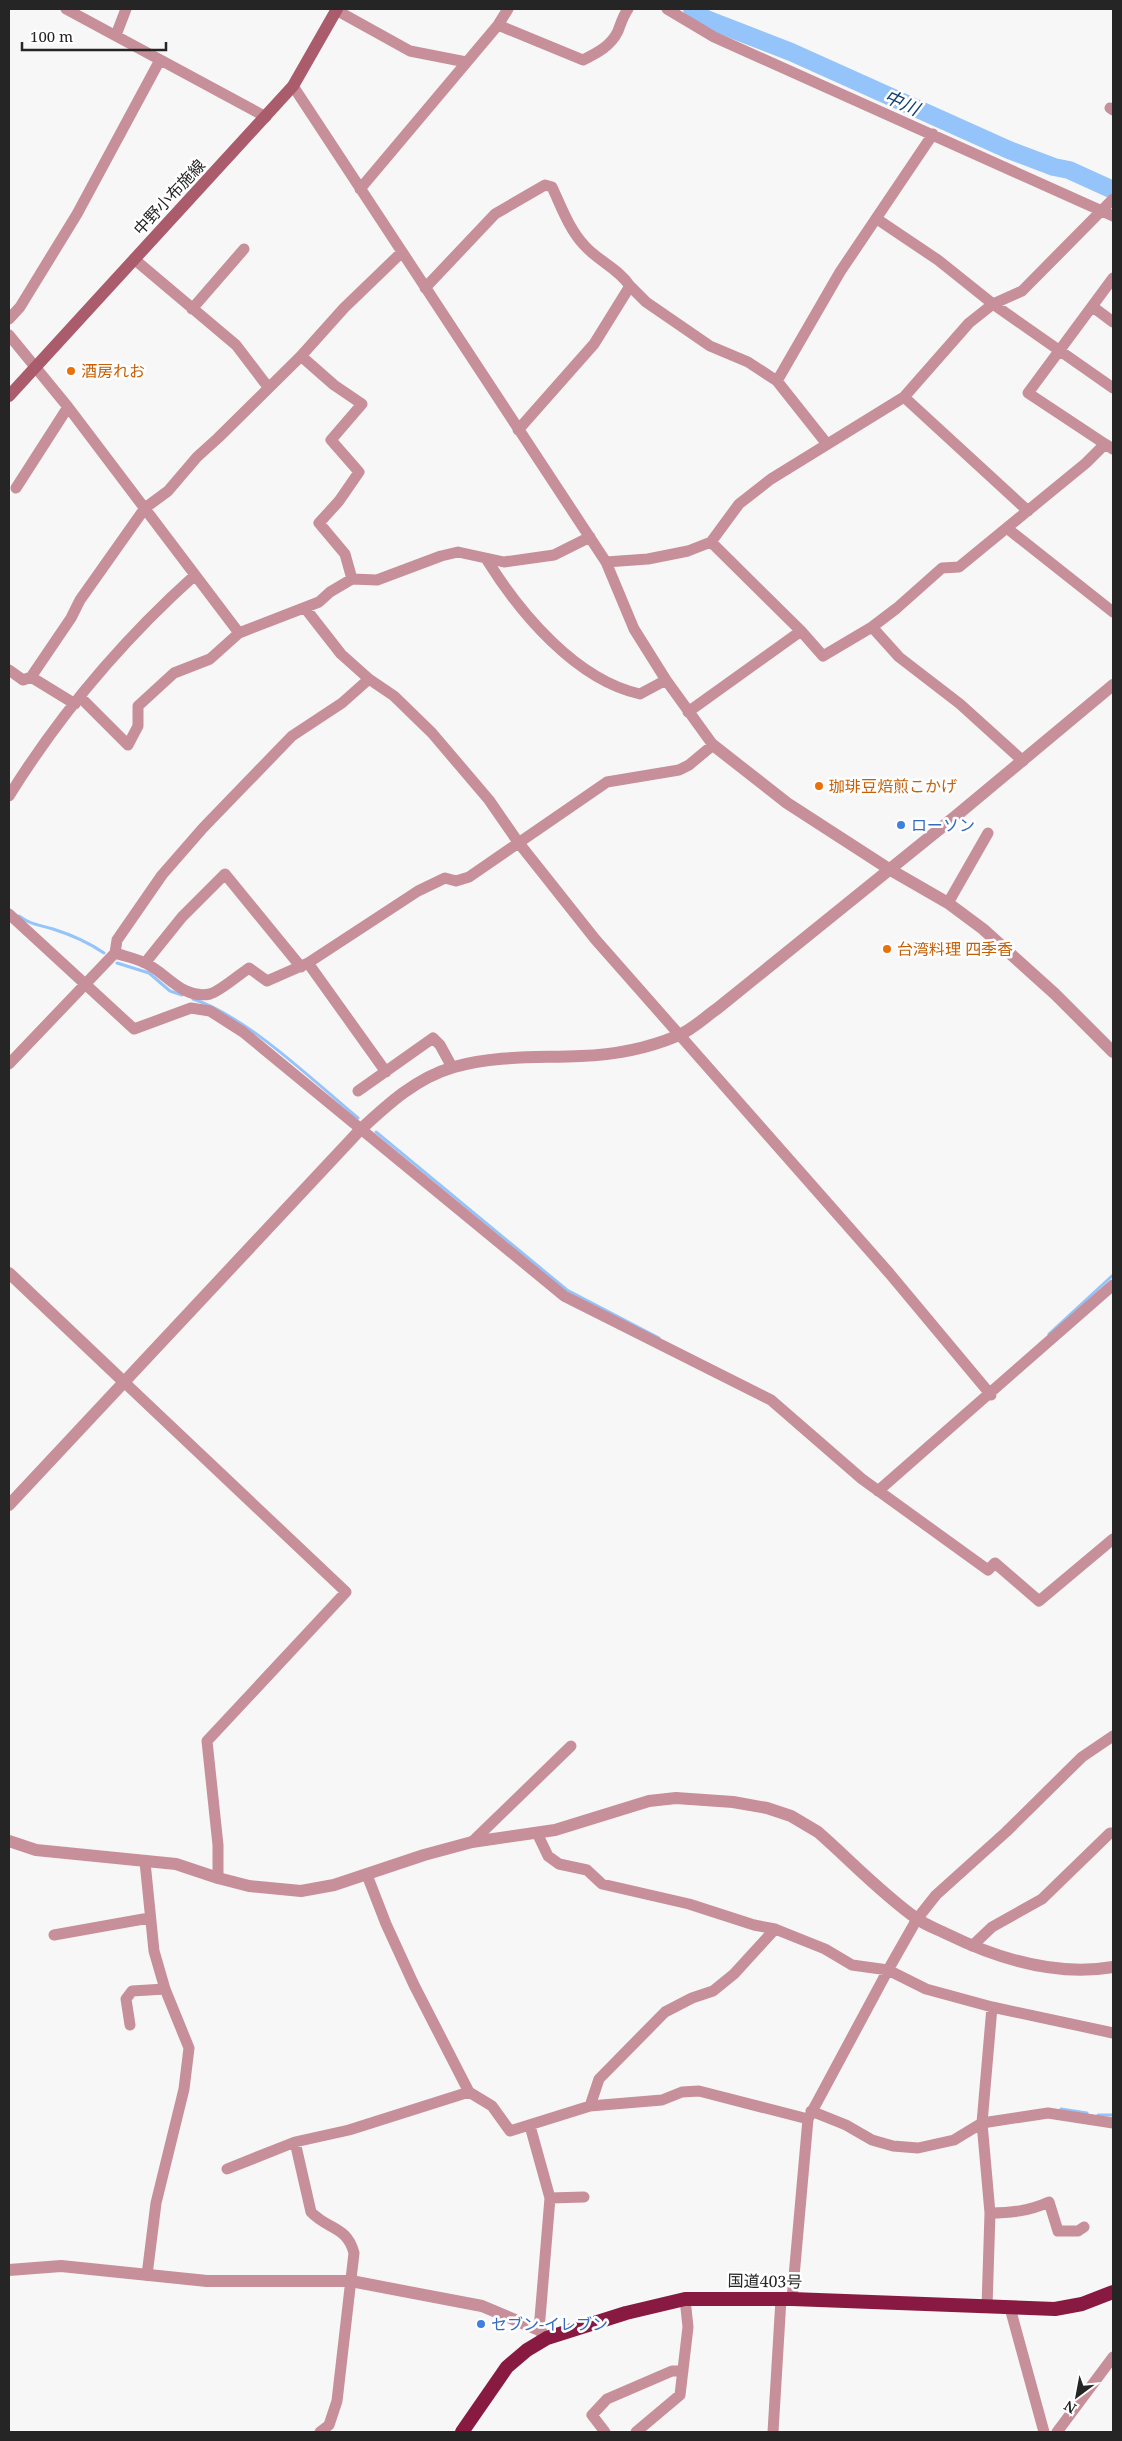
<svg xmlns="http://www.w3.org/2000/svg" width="1122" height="2441" viewBox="0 0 1122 2441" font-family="'Noto Serif','Noto Sans JP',serif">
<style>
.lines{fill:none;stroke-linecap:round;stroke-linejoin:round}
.stream{stroke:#94c4fa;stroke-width:3}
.river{stroke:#94c4fa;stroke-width:18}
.minor{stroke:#c78f99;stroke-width:11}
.tertiary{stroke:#c78f99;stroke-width:12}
.secondary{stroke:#aa5c6d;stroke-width:12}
.trunk{stroke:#881a41;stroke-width:14}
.food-dot{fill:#e8710a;stroke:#fff;stroke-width:2}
.shop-dot{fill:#3f7fe0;stroke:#fff;stroke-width:2}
.labels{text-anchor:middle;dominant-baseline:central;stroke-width:5;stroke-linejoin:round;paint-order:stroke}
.street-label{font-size:16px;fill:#252526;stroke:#fff}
.food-label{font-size:16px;fill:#c56008;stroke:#fff;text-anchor:start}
.shop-label{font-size:16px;fill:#366cbe;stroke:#fff;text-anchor:start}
.water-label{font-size:18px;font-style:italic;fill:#0d4070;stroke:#fff}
</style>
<rect width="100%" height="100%" fill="#f7f7f8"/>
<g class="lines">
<!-- stream -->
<path class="stream" d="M19,916C31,925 40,925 53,929C72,935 88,942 104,953
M117,963L149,973L170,991L182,995
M193,999C249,1018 311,1079 358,1118
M376,1132L567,1290L659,1338
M1049,1334L1113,1275
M1061,2109L1087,2113
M1098,2115H1113"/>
<!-- river -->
<path class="river" d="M692,9L706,19L791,52L1009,150L1054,167L1069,170L1113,190"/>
<!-- minor -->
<path class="minor" d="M66,9L266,117
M667,9L714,37L1113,216
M336,10L410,51L466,62
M498,25L583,60C597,53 611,46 618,31C621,23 623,16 628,9
M116,35L126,9
M1110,108L1113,110
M360,189L498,25L508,9
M877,219L938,260L993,304L1113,388
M134,259L236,345L268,387
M425,288L495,214L545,185L552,187C561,206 569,229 584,245C598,261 618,268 630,286
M1093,307L1113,322
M192,309L244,249
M9,319L20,307L77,214L160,60
M9,335L68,407L239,633
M301,356L334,385L362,404L331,440L359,472L339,501L319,523L345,554L352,579
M777,381L840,272L933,134
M904,397L1028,511
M518,430L594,344L630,286L646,302L710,346L748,362L777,381L827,444
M1105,444L1028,393L1113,278
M16,488L68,407
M1008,529L1113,612
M711,542L801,631
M487,560C520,613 576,680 640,694L666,680
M606,562L648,559L688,551L711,542L739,504L771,479L904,397L969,323L993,304L1022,291L1113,199
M305,608L341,654L369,679L394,696L432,733L489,800L518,842L595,939L890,1274L991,1395
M872,627L899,657L960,704L1023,761
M9,670L23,680L31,677L71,618L80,600L145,508L168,491L197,457L218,438L301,356L344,308L401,253
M31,677L75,704
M80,697L128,745L138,726V706L174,673L210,659L239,633L319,602L330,592L352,579L377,580L441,556L458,552L504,562L554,555L590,537
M688,712L801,631L823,656L872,627L897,608L942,568L959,567L1086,463L1105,444L1113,449
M9,796C60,714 123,640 194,576
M948,903L988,833
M9,914L134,1029L191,1008L210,1011L243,1032L564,1296L771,1400L862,1479L988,1570L995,1563L1039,1601L1113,1539
M115,953L117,940L162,875L203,828L292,736L342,703L369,679
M145,963L182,917L225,874L301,967
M308,963L386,1072
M9,1064L115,953C124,956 135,958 145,963C166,972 182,1000 210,994C219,992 240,974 249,968L267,981L308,963L418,891L445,878L456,881L469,877L607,782L679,770L689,765L713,745L666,680L634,629L606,562L293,86
M358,1091L433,1038L440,1045L452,1067
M124,1382L346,1592L207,1741L218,1845V1878
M878,1491L1113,1285
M537,1833L548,1856L559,1864L587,1870L602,1884L689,1904L754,1925L775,1929
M472,1842L571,1746
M367,1875L386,1924L414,1985L469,2092L492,2106L510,2131L590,2106L662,2100L682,2092L699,2091L808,2119
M54,1935L149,1918
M972,1946L992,1927L1042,1899L1110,1833H1113
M130,2025L126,1999L132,1991L165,1989L154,1951L145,1862
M590,2106L599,2079L665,2012L692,1998L713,1991L734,1974L775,1929L825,1949L852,1965L888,1970L926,1989L992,2007L1113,2033
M811,2111L846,2125L872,2140L893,2146L918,2148L954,2140L982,2123L1048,2113L1113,2123
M530,2126L550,2198L539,2330
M295,2142L311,2212C328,2230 347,2226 354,2253L337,2401L329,2425L320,2432
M227,2169L295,2142L349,2130L469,2092
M550,2198L584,2197
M990,2213C1011,2213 1029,2211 1049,2202L1058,2231H1078L1084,2227
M147,2275L156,2203L184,2089L189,2048L165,1989
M792,2299L808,2119L888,1970L917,1919L936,1895L1006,1832L1082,1757L1113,1736
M987,2307L990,2213L982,2123L992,2007
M1010,2308L1044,2432
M605,2432L592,2415L607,2399L672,2371H683
M636,2432L680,2395L688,2327L685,2299
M773,2432L781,2299
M1057,2432L1113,2357"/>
<!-- tertiary -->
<path class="tertiary" d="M713,745L787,803L889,869L948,903L983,929L1055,994L1113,1052
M9,1273L124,1382
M9,1505L360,1130C388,1104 416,1078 454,1067C497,1055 537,1058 581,1056C613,1055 648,1048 677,1036C692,1030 705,1017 718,1008L957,815L1113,685
M9,1841L36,1850L176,1864L218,1878L249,1886L301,1891L334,1885L424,1855L472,1842L555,1830L649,1801L676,1798L733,1802L767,1808L791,1816L818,1832C851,1861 881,1893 916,1918C925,1925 937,1929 947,1934C998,1959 1055,1977 1113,1967
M9,2270L61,2266L207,2281H351L482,2306L539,2330L547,2338"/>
<!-- secondary -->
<path class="secondary" d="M9,396L293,86L337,9"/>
<!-- trunk -->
<path class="trunk" d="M462,2432L507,2367L527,2350L547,2338L626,2313L685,2299H792L1055,2309L1082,2304L1113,2292"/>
</g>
<!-- markers -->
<g class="food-dot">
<circle cx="71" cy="371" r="5"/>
<circle cx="819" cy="786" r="5"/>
<circle cx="887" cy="949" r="5"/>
</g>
<g class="shop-dot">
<circle cx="901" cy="825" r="5"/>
<circle cx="481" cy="2324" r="5"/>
</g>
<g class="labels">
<!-- street labels -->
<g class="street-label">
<text transform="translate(169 197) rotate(-47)">中野小布施線</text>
<text transform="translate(765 2281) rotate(1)">国道403号</text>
</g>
<!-- food labels -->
<g class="food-label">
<text x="81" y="371">酒房れお</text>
<text x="829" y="786">珈琲豆焙煎こかげ</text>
<text x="897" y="949">台湾料理 四季香</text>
</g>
<!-- shop labels -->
<g class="shop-label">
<text x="911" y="825">ローソン</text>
<text x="491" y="2324">セブン-イレブン</text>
</g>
<!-- water labels -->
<g class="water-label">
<text transform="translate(902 102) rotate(24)">中川</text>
</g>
</g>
<!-- border -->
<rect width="1122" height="2441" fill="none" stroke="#252526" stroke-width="20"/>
<!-- north arrow -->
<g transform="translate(1077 2396) rotate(212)" stroke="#ffffff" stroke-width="4" paint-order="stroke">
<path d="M0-4L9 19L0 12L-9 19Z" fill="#252526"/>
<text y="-8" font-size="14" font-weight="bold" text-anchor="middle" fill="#252526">N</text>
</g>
<!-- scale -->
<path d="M22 42v8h144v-8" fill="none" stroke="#252526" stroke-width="2.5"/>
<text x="30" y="42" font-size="15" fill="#252526" stroke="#ffffff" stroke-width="4" paint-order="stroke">100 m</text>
</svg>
